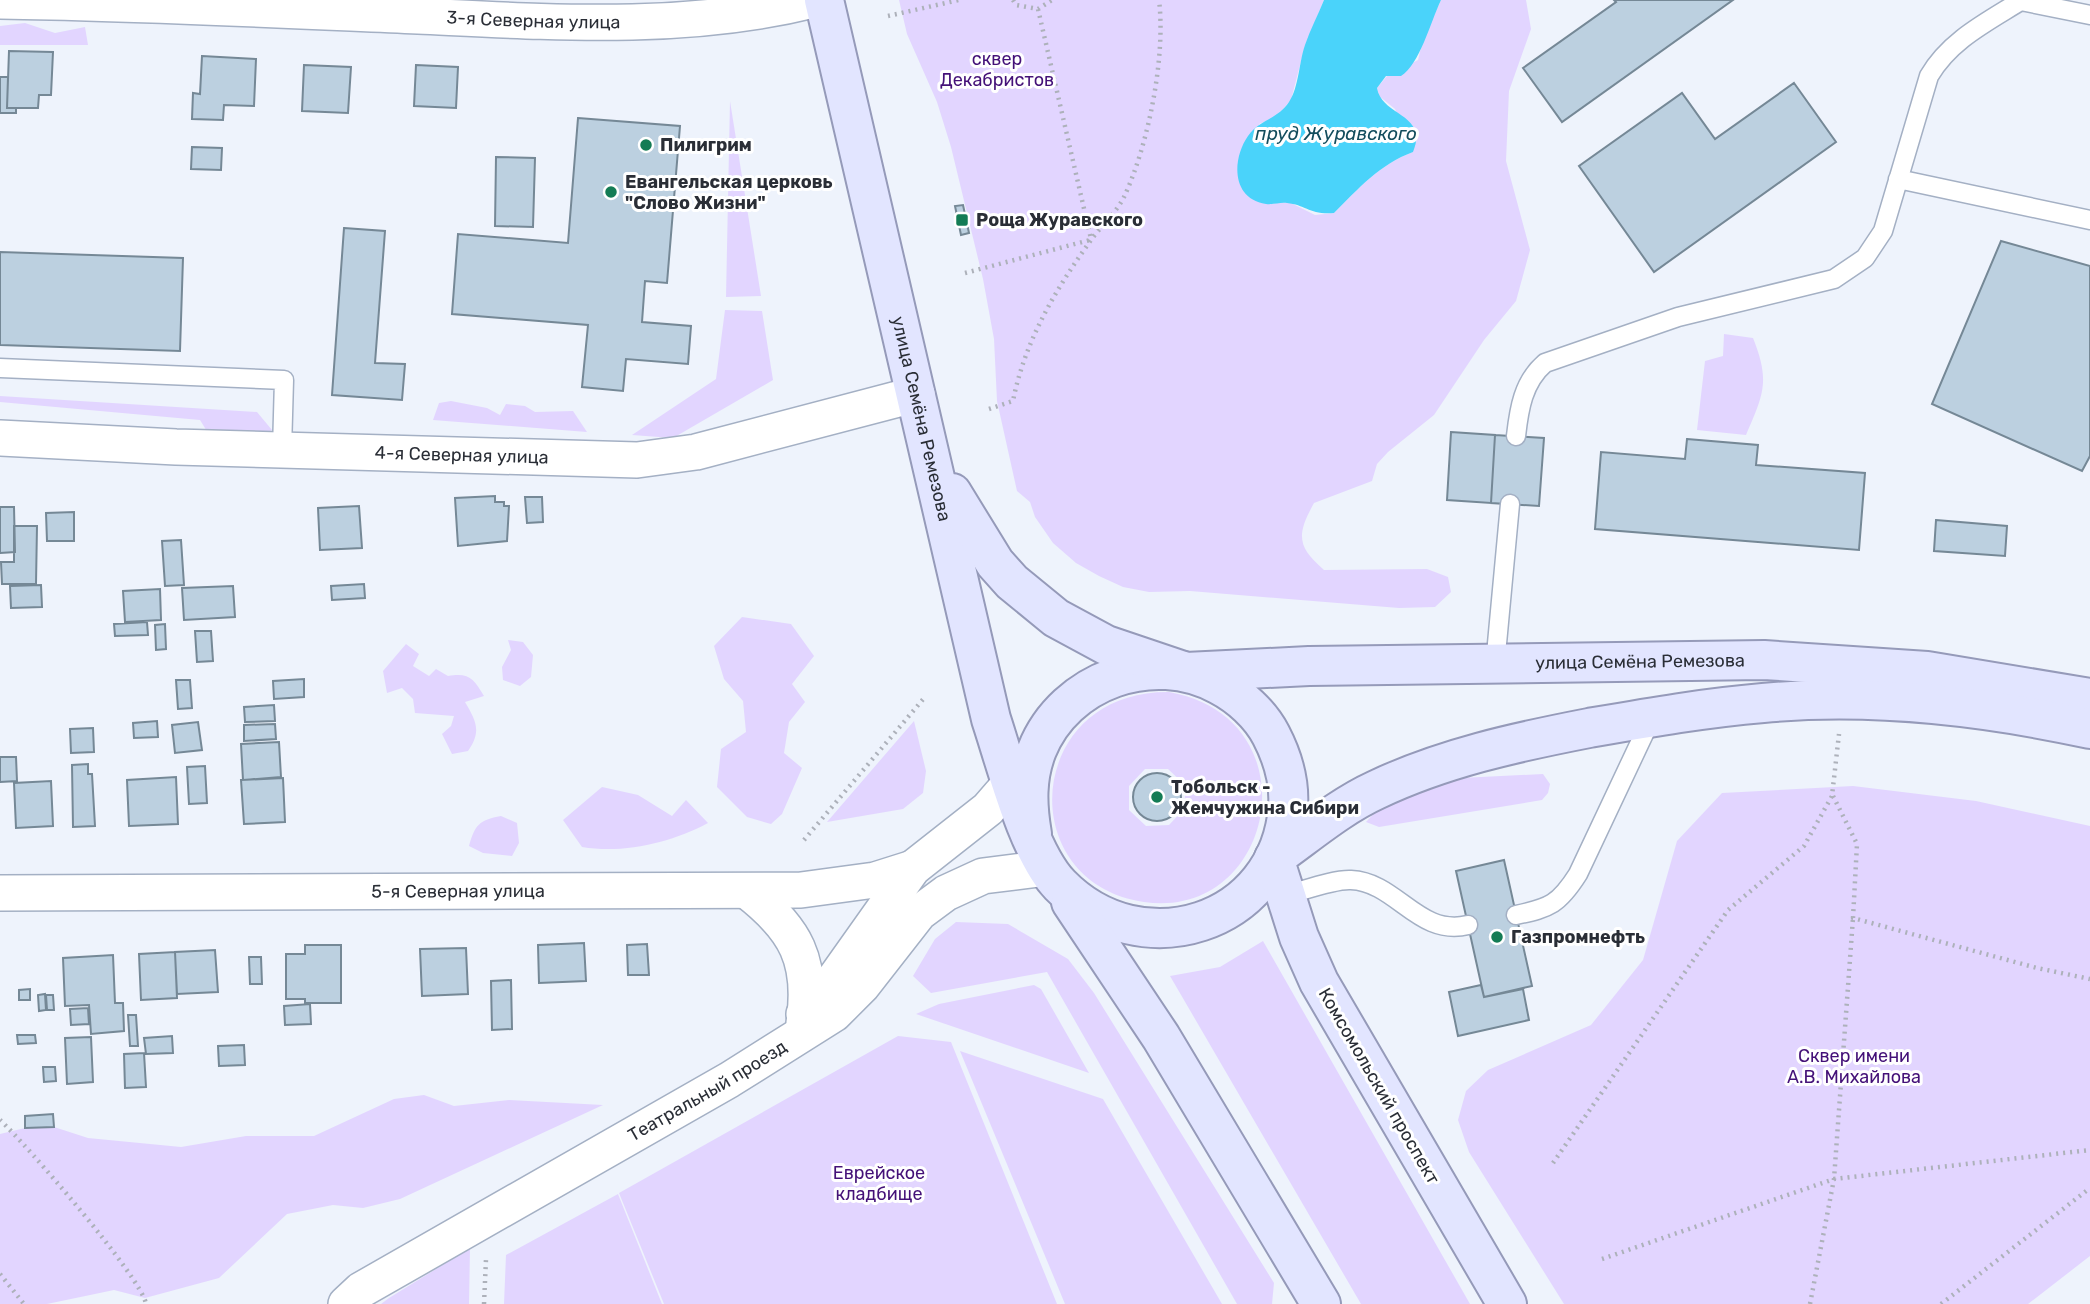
<svg xmlns="http://www.w3.org/2000/svg" width="2090" height="1304" viewBox="0 0 2090 1304" font-family="Rubik,sans-serif">
<style>
.green{fill:#e2d5ff;fill-rule:evenodd}
.water{fill:#4ad3fa}
.building{fill:#bcd0e0;stroke:#758896;stroke-width:2}
.lines{fill:none;stroke-linecap:round;stroke-linejoin:round}
.service-casing{stroke:#a4b0c4;stroke-width:21}
.minor-casing{stroke:#a4b0c4;stroke-width:38}
.primary-casing{stroke:#959ab9;stroke-width:42}
.path{stroke:#adb1ba;stroke-width:4.5;stroke-dasharray:2 5;stroke-linecap:butt}
.service{stroke:#fff;stroke-width:18}
.minor{stroke:#fff;stroke-width:35}
.primary{stroke:#e2e5ff;stroke-width:38}
.poi-dot{fill:#147c55;stroke:#fff;stroke-width:2.5}
.labels{text-anchor:middle;dominant-baseline:central;stroke-width:6;stroke-linejoin:round;paint-order:stroke}
.street-label{font-size:18px;fill:#2a2e36;stroke:#fff}
.park-label{font-size:18px;fill:#441178;stroke:#fff}
.poi-label{font-size:18px;font-weight:bold;fill:#2a2e36;stroke:#fff;text-anchor:start}
.water-label{font-size:19px;font-style:italic;fill:#134d5d;stroke:#fff}
</style>
<rect width="100%" height="100%" fill="#eef3fc"/>
<!-- green -->
<path class="green" d="M899,0H1324L1305,46L1291,100L1276,117L1259,124L1266,204L1289,202L1315,215L1334,213C1358,189 1380,164 1413,152L1395,109L1379,96L1377,88L1387,76L1418,60L1423,39L1441,0H1526L1531,29L1509,91L1506,161L1530,250L1516,301L1484,340L1434,415L1388,452L1377,464L1372,481L1314,503C1297,534 1296,546 1324,570L1427,569L1448,577L1451,592L1435,607L1399,608L1190,591L1149,592L1123,587L1099,576L1076,563L1053,543L1035,517L1030,502L1017,491L997,401L994,339L983,279L951,147L937,102L907,34Z
M25,23L55,33L85,27L88,45H0V26Z
M730,101L761,296L726,297Z
M725,310L762,311L773,380L673,438L632,435L716,379Z
M1724,334L1753,338C1770,381 1764,393 1746,435L1697,430L1705,361L1723,356Z
M0,396L257,412L272,430L252,440L213,441L200,420L0,402Z
M451,401L487,408L500,415L506,404L525,406L535,412L573,411L587,432L433,420L439,403Z
M742,617L791,624L814,656L792,684L805,702L789,722L784,753L802,768L782,814L771,824L747,817L717,787L721,749L746,732L743,701L724,679L714,646Z
M508,640L523,642L533,655L531,677L520,686L503,680L502,667L511,650Z
M406,644L419,654L413,666L429,676L436,669L448,676C469,672 474,679 484,696L465,702C476,721 482,731 468,751L452,754L442,734L451,726L454,716L415,713L413,699L402,688L387,693L383,671Z
M1169,692C1315,718 1276,921 1144,902C1012,883 1024,691 1169,692ZM1168,769L1185,785V808L1169,825L1146,826L1129,810V786L1145,769Z
M914,721L926,771L923,793L903,809L827,822Z
M1543,774L1550,784L1548,793L1542,800L1379,827L1366,822L1378,809L1461,778Z
M1853,786L1976,801L2090,826V1256L2028,1304H1564L1469,1152L1458,1120L1466,1091L1488,1070L1591,1025L1643,960L1677,841L1722,793Z
M602,787L638,795L672,816L686,800L708,823C671,843 623,854 582,847L563,820Z
M501,816L517,823L519,843L512,856L483,853L469,846C475,825 479,820 501,816Z
M956,922L1008,924L1068,959L1094,993L1274,1283L1272,1304H1237L1047,972L931,993L913,976L935,939Z
M1263,941L1470,1304H1361L1170,976L1220,967Z
M1034,985L1041,989L1089,1073L916,1014L939,1004Z
M898,1036L951,1042L1057,1304H664L619,1193Z
M960,1051L1103,1099L1222,1304H1065Z
M424,1095L454,1106L509,1100L603,1105L400,1199L363,1208L333,1205L287,1214L219,1278L145,1298L114,1290L47,1304H0V1134L25,1128L54,1127L88,1138L181,1147L246,1136H314L394,1099Z
M618,1194L662,1304H504L506,1255Z
M470,1248L469,1304H381L389,1298Z"/>
<!-- water -->
<path class="water" d="M1324,0H1441C1430,23 1420,64 1401,76H1386L1377,88C1382,117 1429,113 1413,152C1380,164 1358,189 1334,213C1310,215 1306,205 1287,203C1280,202 1273,205 1266,204C1231,199 1232,159 1248,136C1259,120 1278,119 1289,102C1299,87 1299,62 1305,45C1310,30 1318,15 1324,0Z"/>
<!-- building -->
<path class="building" d="M1614,0H1733L1562,122L1523,68L1616,2Z
M9,51L53,52L51,95H39L38,108H7Z
M202,56L256,59L254,106L224,105L223,120L192,119L193,93L200,94Z
M304,65L351,67L348,113L302,111Z
M416,65L458,67L456,108L414,106Z
M0,77H8L7,108H16V113H0Z
M1794,83L1836,142L1654,272L1579,166L1682,93L1715,139Z
M578,118L680,126L667,283L645,281L642,322L691,326L688,364L626,359L623,391L582,387L588,325L452,314L458,234L568,243Z
M192,147L222,148L221,170L191,169Z
M496,157L535,158L533,227L495,226Z
M963,205L969,233L961,235L955,206Z
M344,228L385,231L375,363L405,364L402,400L332,395Z
M2001,241L2090,266V456L2082,471L1932,404Z
M0,252L183,258L180,351L0,345Z
M1451,432L1495,435L1491,503L1447,500Z
M1495,435L1544,438L1539,506L1491,503Z
M1687,439L1758,445L1756,465L1865,473L1859,550L1595,529L1601,452L1685,459Z
M495,496V502H504V506H509L507,541L458,546L455,498Z
M525,497H542L543,522L527,523Z
M359,506L362,548L320,550L318,508Z
M0,507H14L15,552L0,553Z
M74,512V541H47L46,513Z
M1936,520L2007,526L2005,556L1934,551Z
M14,526H37L36,584H2L1,562H14Z
M181,540L184,585L165,586L162,541Z
M364,584L365,598L332,600L331,586Z
M41,585L42,607L11,608L10,586Z
M233,586L235,617L184,620L182,588Z
M160,589L161,620L125,622L123,591Z
M147,622L148,635L115,636L114,624Z
M165,624L166,649L156,650L155,625Z
M195,631H211L213,661L197,662Z
M304,679V697L274,699L273,681Z
M176,680H190L192,708L178,709Z
M274,705L275,721L245,722L244,707Z
M157,721L158,737L134,738L133,723Z
M198,722L202,750L175,753L172,725Z
M275,724L276,739L244,741V725Z
M93,728L94,752L71,753L70,729Z
M279,742L281,777L243,780L241,744Z
M0,757H16L17,781L0,782Z
M88,764V774H92L95,826L73,827L72,765Z
M205,766L207,803L189,804L187,767Z
M1133 797a24 24 0 1 1 48 0a24 24 0 1 1-48 0Z
M176,777L178,824L129,826L127,780Z
M283,778L285,822L244,824L241,780Z
M51,781L53,826L16,828L14,783Z
M1504,860L1532,986L1484,997L1456,871Z
M584,943L586,981L539,983L538,945Z
M647,944L649,975H628L627,945Z
M305,945H341V1003H305V999H286V954H305Z
M466,948L468,994L422,996L420,949Z
M215,950L218,992L177,994L175,952Z
M175,952L177,998L141,1000L139,954Z
M113,955L115,1003H123L124,1031L91,1034L89,1005L65,1006L63,958Z
M249,957H261L262,984H250Z
M511,980L512,1029L492,1030L491,981Z
M1481,985L1484,997L1523,989L1529,1020L1458,1036L1449,992Z
M30,989V1000H19V990Z
M45,994L46,1010L39,1011L38,995Z
M46,995H53L54,1010H47Z
M310,1004L311,1024L285,1025L284,1006Z
M88,1008L89,1024L71,1025L70,1009Z
M128,1015H136L138,1046H130Z
M17,1035H35L36,1043L18,1044Z
M172,1036L173,1053L146,1054L144,1038Z
M91,1037L93,1082L67,1084L65,1038Z
M244,1045L245,1065L219,1066L218,1046Z
M144,1053L146,1087L125,1088L124,1054Z
M43,1067H55L56,1081L44,1082Z
M53,1114L54,1127L25,1128V1116Z"/>
<g class="lines">
<!-- service casing -->
<g class="service-casing">
<path id="service" d="M2021,1L2090,15
M1898,179L2090,220
M0,368L284,380L282,450
M1516,436C1519,409 1523,382 1545,363L1678,317L1834,279L1865,258L1883,231L1929,76C1950,40 1987,22 2022,0
M1495,665L1510,504
M1282,896C1300,892 1333,879 1351,880C1397,882 1418,937 1468,925
M1516,915C1550,908 1559,904 1578,874L1652,717"/>
</g>
<!-- minor casing -->
<g class="minor-casing">
<g id="minor">
<path id="s1" d="M0,1C139,3 279,10 418,16C548,22 685,32 813,0"/>
<path id="s2" d="M0,438L176,447L637,460L696,452L917,394"/>
<path d="M747,891C796,929 813,961 804,1023"/>
<path id="s3" d="M0,893L801,890L875,880L913,868"/>
<path d="M804,1014L835,978L913,868L988,809L1026,765"/>
<path id="s4" d="M346,1304L361,1290L729,1080L834,1014L862,986L919,913L946,893L983,876L1047,868"/>
</g>
</g>
<!-- primary casing -->
<g class="primary-casing">
<g id="primary">
<path id="s5" d="M824,0L991,719C1006,764 1028,852 1060,885C1141,968 1279,925 1288,807C1290,781 1283,758 1271,735C1260,714 1240,696 1219,685C1153,649 1065,680 1037,750C1026,778 1027,805 1032,834"/>
<path id="s6" d="M952,493L995,563L1012,582L1056,618L1106,645L1186,672L1309,666L1764,660L1927,671L2090,698"/>
<path d="M1071,902L1161,1037L1321,1304"/>
<path d="M1507,1304L1319,982L1299,937L1274,858C1307,835 1339,807 1376,790C1443,758 1517,742 1589,728C1647,718 1704,708 1763,703C1871,693 1984,706 2090,729"/>
</g>
</g>
<!-- path -->
<path class="path" d="M1013,0L1016,5L1038,9L1052,0
M1038,9L1091,239
M888,16L959,0
M965,273L1090,240
M989,409L1013,401C1025,340 1056,289 1091,240C1101,226 1116,213 1124,197C1148,146 1166,57 1159,0
M1833,796L1857,844L1853,918L2037,968L2090,979
M804,840L925,697
M0,1120C25,1143 142,1278 146,1304
M1553,1163L1728,910L1804,846L1832,796L1839,734
M1602,1259L1834,1179L2090,1150
M0,1274L24,1304
M484,1304L486,1259
M1810,1304L1834,1179L1853,918
M1941,1304L2090,1188"/>
<!-- service -->
<use href="#service" class="service"/>
<!-- minor -->
<use href="#minor" class="minor"/>
<!-- primary -->
<use href="#primary" class="primary"/>
</g>
<!-- markers -->
<g class="poi-dot">
<circle cx="646" cy="145" r="7"/>
<circle cx="611" cy="192" r="7"/>
<rect x="955" y="213" width="14" height="14" rx="3.5"/>
<circle cx="1157" cy="797" r="7"/>
<circle cx="1497" cy="937" r="7"/>
</g>
<g class="labels">
<!-- street labels -->
<g class="street-label">
<text stroke="none"><textPath href="#s1" startOffset="534">3-я Северная улица</textPath></text>
<text stroke="none"><textPath href="#s5" startOffset="430">улица Семёна Ремезова</textPath></text>
<text stroke="none"><textPath href="#s2" startOffset="462">4-я Северная улица</textPath></text>
<text stroke="none"><textPath href="#s6" startOffset="760">улица Семёна Ремезова</textPath></text>
<text stroke="none"><textPath href="#s3" startOffset="458">5-я Северная улица</textPath></text>
<text transform="translate(1379 1086) rotate(60)">Комсомольский проспект</text>
<text stroke="none"><textPath href="#s4" startOffset="420">Театральный проезд</textPath></text>
</g>
<!-- park labels -->
<g class="park-label">
<text x="997" y="59">сквер<tspan x="997" dy="21">Декабристов</tspan></text>
<text x="1854" y="1056">Сквер имени<tspan x="1854" dy="21">А.В. Михайлова</tspan></text>
<text x="879" y="1173">Еврейское<tspan x="879" dy="21">кладбище</tspan></text>
</g>
<!-- poi labels -->
<g class="poi-label">
<text x="660" y="145">Пилигрим</text>
<text x="625" y="182">Евангельская церковь<tspan x="625" dy="21">"Слово Жизни"</tspan></text>
<text x="976" y="220">Роща Журавского</text>
<text x="1171" y="787">Тобольск -<tspan x="1171" dy="21">Жемчужина Сибири</tspan></text>
<text x="1511" y="937">Газпромнефть</text>
</g>
<!-- water labels -->
<g class="water-label">
<text x="1336" y="133">пруд Журавского</text>
</g>
</g>
</svg>
